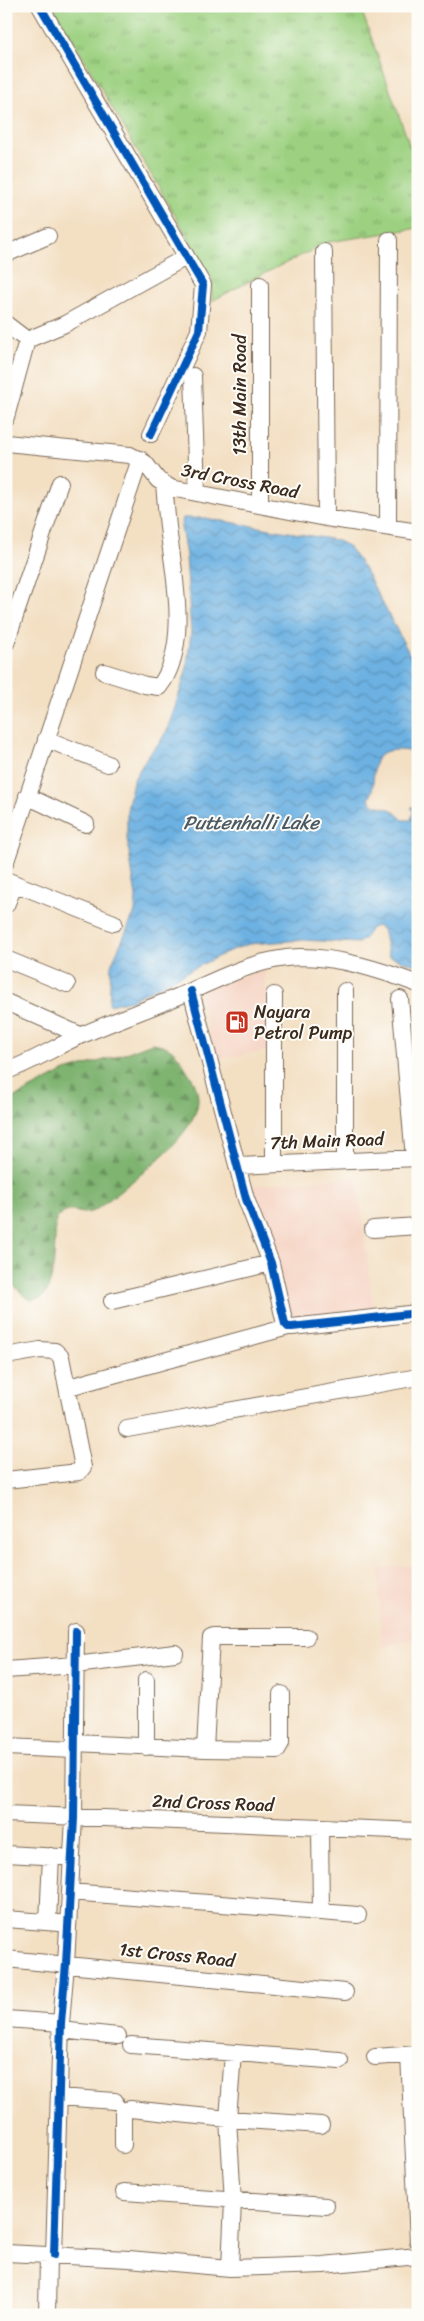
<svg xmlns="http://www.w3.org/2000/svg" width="424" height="2321" viewBox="0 0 424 2321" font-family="Sriracha,sans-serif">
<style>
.built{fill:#f5d3c2}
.grass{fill:url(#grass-tufts);stroke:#6c7e50}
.forest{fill:url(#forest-firs);stroke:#5c6e46}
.water{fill:url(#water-waves);stroke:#546e80}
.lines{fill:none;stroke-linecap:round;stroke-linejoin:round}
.minor-casing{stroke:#7b6957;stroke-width:18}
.minor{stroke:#fff;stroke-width:16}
.cycleway-casing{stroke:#fdfcf7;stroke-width:11}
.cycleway{stroke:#0057b8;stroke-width:8}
.labels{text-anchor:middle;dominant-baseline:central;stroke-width:4;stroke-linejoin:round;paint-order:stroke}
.street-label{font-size:18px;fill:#3b2a1e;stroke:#fdfcf7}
.poi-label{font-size:18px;fill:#3b2a1e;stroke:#fdfcf7;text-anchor:start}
.water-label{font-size:19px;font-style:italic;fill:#4c5963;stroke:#fdfcf7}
</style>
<defs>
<pattern id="grass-tufts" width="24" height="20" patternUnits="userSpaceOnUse" patternTransform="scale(1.25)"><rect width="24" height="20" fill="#9dd181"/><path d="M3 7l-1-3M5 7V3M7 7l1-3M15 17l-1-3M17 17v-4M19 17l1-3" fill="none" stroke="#81aa69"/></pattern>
<pattern id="forest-firs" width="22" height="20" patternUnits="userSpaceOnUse" patternTransform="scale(1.25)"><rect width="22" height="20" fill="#7eb36f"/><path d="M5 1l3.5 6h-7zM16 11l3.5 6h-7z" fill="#68925b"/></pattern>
<pattern id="water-waves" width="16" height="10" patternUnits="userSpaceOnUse" patternTransform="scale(1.25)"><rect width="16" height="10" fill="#6cb1e2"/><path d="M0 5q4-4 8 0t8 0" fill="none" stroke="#5a90b7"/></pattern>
</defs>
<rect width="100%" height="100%" fill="#fdfcf7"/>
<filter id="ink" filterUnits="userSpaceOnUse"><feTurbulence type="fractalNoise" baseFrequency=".02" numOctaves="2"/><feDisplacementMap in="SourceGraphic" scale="10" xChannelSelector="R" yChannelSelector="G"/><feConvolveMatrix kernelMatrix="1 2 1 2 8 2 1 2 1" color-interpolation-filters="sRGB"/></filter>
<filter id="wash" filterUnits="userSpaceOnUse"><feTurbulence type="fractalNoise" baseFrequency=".0096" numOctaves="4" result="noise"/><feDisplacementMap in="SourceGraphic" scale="20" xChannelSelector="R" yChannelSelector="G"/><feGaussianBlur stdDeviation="1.12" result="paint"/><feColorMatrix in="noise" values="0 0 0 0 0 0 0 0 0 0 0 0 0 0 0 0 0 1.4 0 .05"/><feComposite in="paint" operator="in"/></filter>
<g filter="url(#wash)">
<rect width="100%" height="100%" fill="#f3dfc2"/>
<!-- built -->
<path class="built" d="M265,969L268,1051L216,1059L199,992Z
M357,1177L374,1314L301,1320L291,1312L252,1185Z
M418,1565V1638L381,1647L379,1568Z"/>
<!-- grass -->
<path class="grass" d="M53,6H360L418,169V228L329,242L259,276L212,301V279Z"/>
<!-- forest -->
<path class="forest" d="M152,1043C174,1046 177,1054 188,1072C196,1083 201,1097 196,1111C184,1143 143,1172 118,1193C110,1198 102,1207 93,1211C76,1218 73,1202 56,1219C54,1237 57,1287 41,1298C38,1299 33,1299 30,1300L14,1286L6,1271V1102L65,1071L115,1057Z"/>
<!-- water -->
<path class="water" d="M183,518H205L336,540L348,546L364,568L418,670V757C411,751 406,750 396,750C364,750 379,783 369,799L373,804L392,810L403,820H411L413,812L411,807L418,805V966L389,956L383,929L377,926L371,928L364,939L358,943L302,940L249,944L227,952L131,1000L109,1005L111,965L135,912L136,897L127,839V810L133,781L148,755L159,743L168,729L186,672L191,633L186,556L181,527Z"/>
</g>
<g filter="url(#ink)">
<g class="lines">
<!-- minor casing -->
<g class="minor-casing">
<path id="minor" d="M40,6L203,285L199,331L151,434
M324,252L326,518
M6,254L48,236
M6,324L27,340
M193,376L197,492
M6,417L27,340L65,324L186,257
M6,443L130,455L145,463L158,480L171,488L326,518L418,532
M260,505V285
M388,527L389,240
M6,643L60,483
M104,672L145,685L159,687C188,650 176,586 170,542C167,523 166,504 164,485
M46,739L108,764
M27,796L86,824
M6,861L140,459
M6,880L114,923
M6,905L15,884
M6,959L67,984
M191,991L246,1199L271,1263L285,1324L288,1327H292L418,1313
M274,995V1163
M400,999L414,1158
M6,1002L80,1035
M6,1071C33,1062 56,1046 82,1035C118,1019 155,1007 191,991C227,975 260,958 300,957C340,957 380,970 418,984
M345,1161V991
M239,1166L418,1158
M373,1229L418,1226
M112,1301L271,1263
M6,1356L40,1350L55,1351L61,1357L83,1467L79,1472L6,1480
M69,1387L288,1327
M127,1429L418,1377
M6,1670L75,1665L175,1653
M146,1680V1747
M74,1743L205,1749L211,1638L214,1637H306
M6,1747L74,1750
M205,1749L277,1750L281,1743V1694
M6,1814L418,1831
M320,1827L321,1912
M6,1854L61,1857
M70,1892L358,1915
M6,1919L59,1923
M48,1922L51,1856
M6,1959L345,1992
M6,2019L61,2023
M60,2030L118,2036
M131,2045L340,2061
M409,2055L418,2241
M375,2057L418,2054
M59,2097L115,2101
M123,2145V2113L125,2110L130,2109L228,2119L321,2125
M124,2192L326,2206
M6,2253L129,2259L230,2268L323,2265L418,2256
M54,2255L61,2023L66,1964L74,1818L76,1631
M230,2268L233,2201L228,2119L233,2053
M47,2315L48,2255"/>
</g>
<!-- minor -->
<use href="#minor" class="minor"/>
<!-- cycleway casing -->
<g class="cycleway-casing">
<path id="cycleway" d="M40,6L203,285L199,331L151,434
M191,991L246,1199L271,1263L285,1324L288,1327H292L418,1313
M54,2255L61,2023L66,1964L74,1818L76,1631"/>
</g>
<!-- cycleway -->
<use href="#cycleway" class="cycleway"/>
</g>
</g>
<!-- icons -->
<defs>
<g id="fuel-square" transform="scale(1.25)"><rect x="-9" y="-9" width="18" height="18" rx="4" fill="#c8321e" stroke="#fdfcf7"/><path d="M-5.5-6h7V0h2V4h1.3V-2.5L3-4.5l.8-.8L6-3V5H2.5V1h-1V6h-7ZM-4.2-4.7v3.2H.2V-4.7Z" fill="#fff"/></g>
</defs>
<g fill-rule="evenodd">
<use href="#fuel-square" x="237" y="1022"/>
</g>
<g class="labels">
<!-- street labels -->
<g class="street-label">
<text transform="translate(240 395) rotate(-90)">13th Main Road</text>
<text transform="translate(240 481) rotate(11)">3rd Cross Road</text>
<text transform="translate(327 1141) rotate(-2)">7th Main Road</text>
<text transform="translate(213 1803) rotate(2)">2nd Cross Road</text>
<text transform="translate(177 1955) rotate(6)">1st Cross Road</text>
</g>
<!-- poi labels -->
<g class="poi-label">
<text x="254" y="1012">Nayara<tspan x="254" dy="21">Petrol Pump</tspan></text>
</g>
<!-- water labels -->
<g class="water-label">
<text x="251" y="822">Puttenhalli Lake</text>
</g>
</g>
<!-- margin -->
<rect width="424" height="2321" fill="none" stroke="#fdfcf7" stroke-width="25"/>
</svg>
